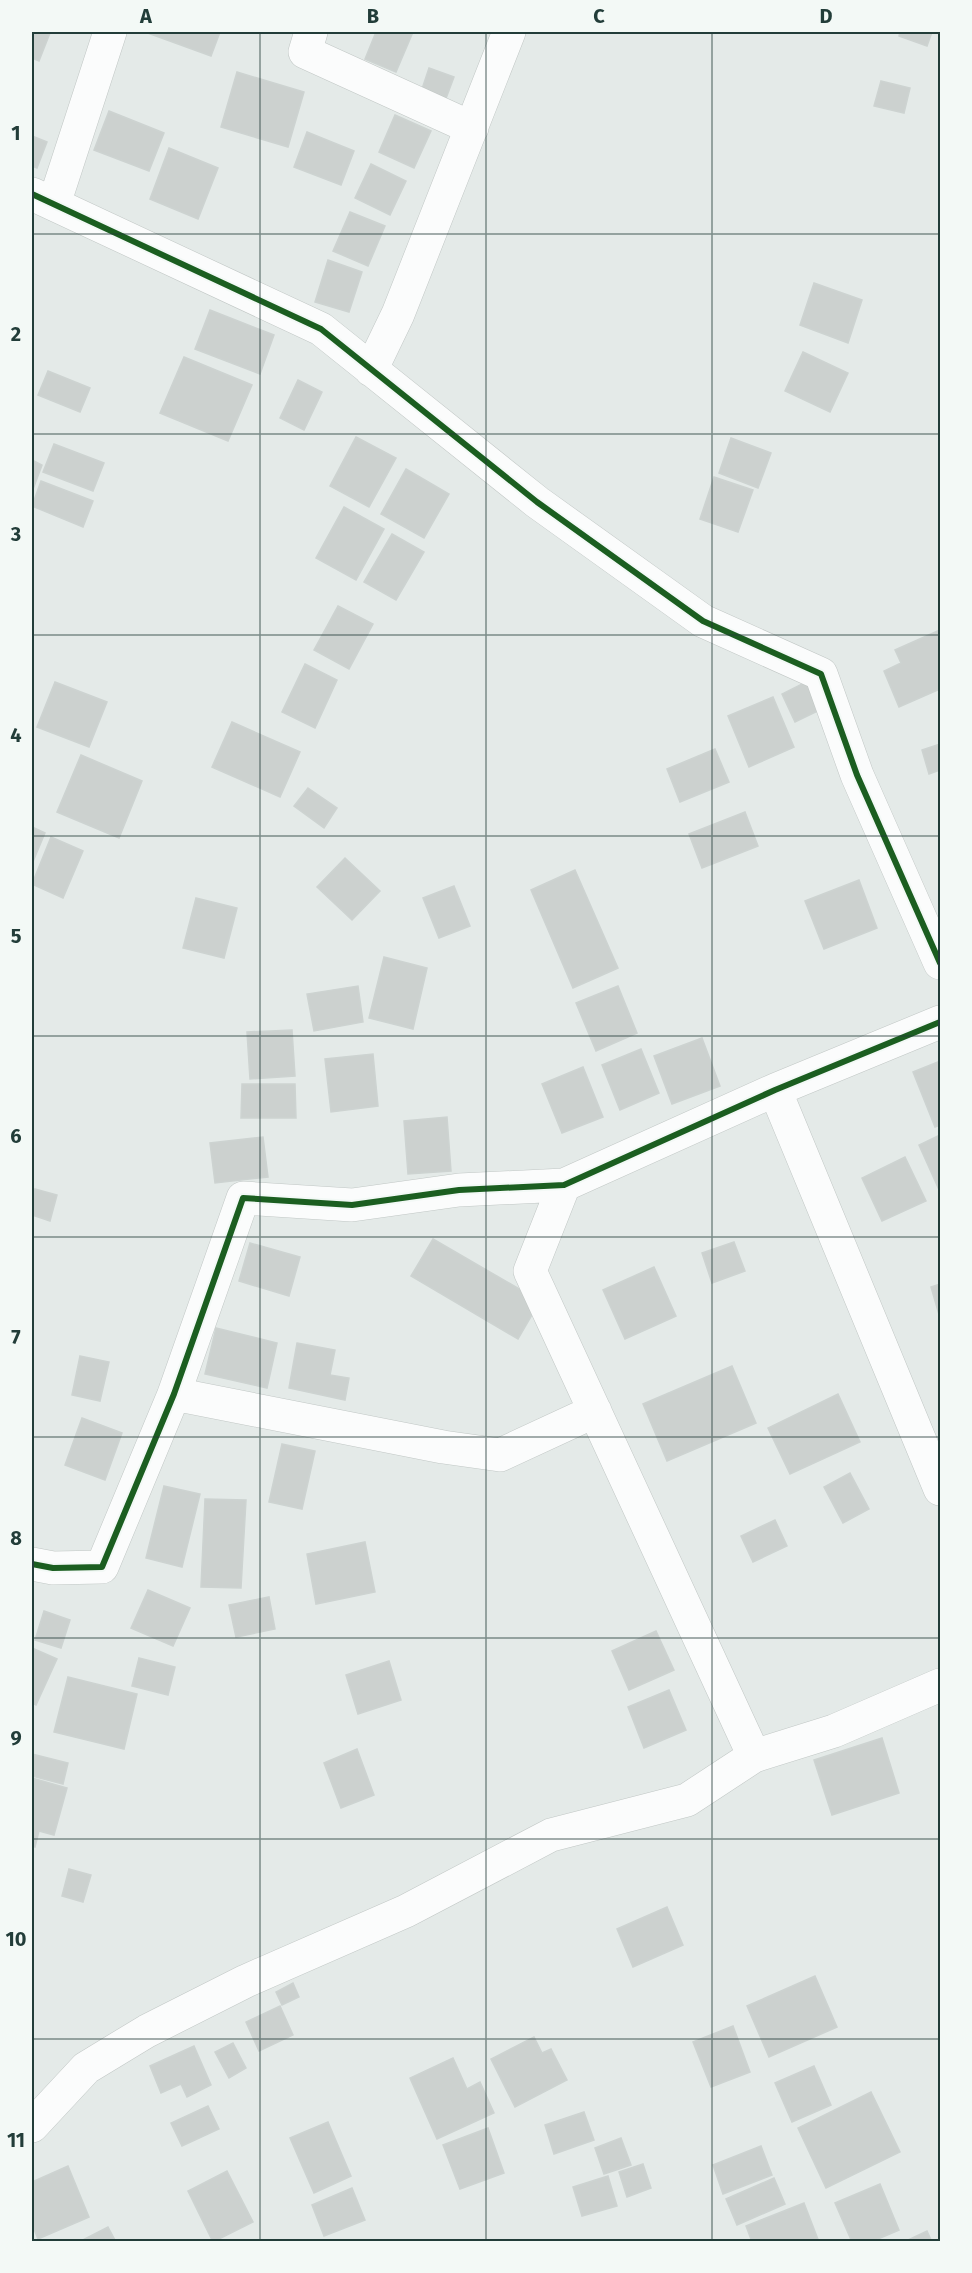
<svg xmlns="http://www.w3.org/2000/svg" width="972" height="2273" viewBox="0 0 972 2273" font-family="'Fira Sans',sans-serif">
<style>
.building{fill:#ccd1cf;stroke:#cdd3d1;stroke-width:1.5}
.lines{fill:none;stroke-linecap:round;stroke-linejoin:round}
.minor-casing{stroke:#c1c7c5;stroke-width:34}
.minor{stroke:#fbfcfc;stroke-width:33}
.cycleway-casing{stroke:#f3f9f6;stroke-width:10}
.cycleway{stroke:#1b5e20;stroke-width:6}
.grid{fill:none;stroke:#223d39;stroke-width:1.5;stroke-opacity:0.55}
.neatline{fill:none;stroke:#223d39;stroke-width:2}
.grid-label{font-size:20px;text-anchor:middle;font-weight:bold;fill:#223d39}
</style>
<rect width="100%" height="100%" fill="#e4eae8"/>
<!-- building -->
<path class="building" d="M32,32L50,33L39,61L32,58Z
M145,32H220L211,56Z
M376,32H413L396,72L365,59Z
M900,32H932L927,46L899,36Z
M429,68L454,77L445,101L421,92Z
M237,72L304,92L288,147L221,127Z
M881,81L910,88L904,113L874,106Z
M109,111L164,133L149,171L94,150Z
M395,115L431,131L414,168L379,152Z
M307,132L354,151L341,185L294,167Z
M32,136L47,142L37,168L32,166Z
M169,148L218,168L198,219L150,199Z
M371,164L406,181L390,215L355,198Z
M350,212L385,226L368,266L333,251Z
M328,260L362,272L349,312L315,302Z
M814,283L862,300L848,343L800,325Z
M210,310L274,335L260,374L195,349Z
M803,352L848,373L830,412L785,391Z
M184,357L252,385L228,441L160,413Z
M48,371L90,388L80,412L38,395Z
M298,380L322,392L304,430L280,418Z
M356,437L396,458L369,507L330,486Z
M731,438L771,453L758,488L719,473Z
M54,444L104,463L93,491L43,472Z
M32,460L42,465L32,492Z
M406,469L449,494L424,538L381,514Z
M714,477L753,490L738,532L700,519Z
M41,481L93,501L83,527L32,506Z
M344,507L384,529L356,580L316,558Z
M392,534L424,552L396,600L364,582Z
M338,606L373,624L349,669L314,650Z
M940,630V689L899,707L884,671L901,663L895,650Z
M305,664L337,680L315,728L282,712Z
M808,681L822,709L795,722L782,694Z
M55,682L107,702L89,747L37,727Z
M773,697L794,747L749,767L728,716Z
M232,722L300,752L280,797L212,767Z
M940,744V770L929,774L922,750Z
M715,749L729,782L680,802L667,769Z
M81,755L142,781L119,838L57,812Z
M308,788L337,808L324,828L294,806Z
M745,812L758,846L702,868L689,834Z
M32,827L45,833L32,864Z
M51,837L83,851L63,898L32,884Z
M345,858L380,891L352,920L317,887Z
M575,870L618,968L573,988L531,890Z
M859,880L877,928L824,949L805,901Z
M454,886L470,926L439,938L423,898Z
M196,898L237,908L224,958L183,948Z
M384,957L427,968L413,1029L369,1018Z
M358,986L363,1022L314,1031L307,994Z
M618,986L637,1033L596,1051L576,1003Z
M292,1030L295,1076L250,1079L247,1032Z
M702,1038L720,1086L672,1104L654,1056Z
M641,1049L659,1093L620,1110L602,1065Z
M373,1054L378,1106L331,1112L325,1059Z
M940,1061V1125L935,1127L913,1072Z
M583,1067L603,1117L562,1133L542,1084Z
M242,1084H295L296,1118H241Z
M447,1117L451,1171L408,1174L404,1121Z
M940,1135V1192L919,1145Z
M263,1137L268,1177L215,1183L210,1143Z
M905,1157L926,1201L882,1221L862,1178Z
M35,1189L57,1195L50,1221L32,1215V1201Z
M433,1239L540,1301L518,1339L411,1276Z
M734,1242L745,1271L712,1283L702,1253Z
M250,1243L300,1257L289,1296L239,1281Z
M654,1267L676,1316L625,1339L603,1290Z
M940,1284V1318L931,1287Z
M216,1328L277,1343L267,1388L205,1374Z
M297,1343L335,1350L330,1375L349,1378L345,1400L289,1388Z
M80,1356L109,1362L100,1401L72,1395Z
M732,1366L756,1423L667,1461L643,1404Z
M838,1394L860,1442L790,1474L768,1428Z
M82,1418L122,1433L105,1480L65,1465Z
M282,1444L315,1451L302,1509L269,1502Z
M850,1473L869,1509L843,1523L824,1487Z
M164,1486L200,1494L182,1567L146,1558Z
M205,1499L246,1500L241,1588L201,1587Z
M775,1520L787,1546L753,1562L741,1536Z
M365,1542L375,1592L316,1604L307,1554Z
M148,1590L190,1608L173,1646L131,1628Z
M269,1597L275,1629L236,1637L229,1605Z
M44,1611L70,1620L61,1648L35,1640Z
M656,1631L674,1670L629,1690L612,1651Z
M32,1648L57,1659L36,1705L32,1703Z
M139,1658L175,1667L168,1695L132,1686Z
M389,1661L401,1700L358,1714L346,1675Z
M68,1677L137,1694L124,1749L54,1732Z
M669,1690L686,1730L644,1748L628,1707Z
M882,1738L899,1793L832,1815L814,1760Z
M357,1749L374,1795L341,1808L324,1763Z
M32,1754L68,1763L63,1784L32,1776Z
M32,1778L67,1788L54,1835L39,1831L35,1847L32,1846Z
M69,1869L91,1875L83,1902L62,1896Z
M667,1907L683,1945L633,1967L617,1929Z
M815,1976L837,2027L769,2057L747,2006Z
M293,1983L299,1997L282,2005L276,1992Z
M280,2006L293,2035L259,2051L246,2022Z
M733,2026L750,2072L711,2087L693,2042Z
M534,2037L542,2053L551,2049L567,2080L515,2107L491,2059Z
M233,2043L246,2068L229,2078L215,2052Z
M194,2046L211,2085L187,2097L181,2084L161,2093L150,2066Z
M453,2058L467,2089L480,2082L494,2113L437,2139L410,2078Z
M814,2066L831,2105L792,2122L775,2083Z
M871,2092L900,2152L826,2188L798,2128Z
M208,2106L219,2129L182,2146L171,2123Z
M584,2112L594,2140L554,2154L545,2125Z
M328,2122L351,2176L314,2193L290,2138Z
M488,2128L504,2173L460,2189L443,2145Z
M621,2138L631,2165L604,2174L595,2148Z
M761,2146L772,2175L723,2194L713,2165Z
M643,2164L651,2188L627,2197L619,2172Z
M68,2166L89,2217L38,2239L32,2224V2182Z
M227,2171L253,2222L213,2242L188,2191Z
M608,2176L617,2206L582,2216L573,2187Z
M774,2178L785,2204L737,2225L726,2199Z
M880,2184L899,2230L871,2242H852L835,2203Z
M352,2188L365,2220L324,2236L312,2205Z
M804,2203L819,2242H752L746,2226Z
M108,2227L116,2242H79Z
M927,2231L932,2242H904Z"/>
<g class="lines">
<!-- minor casing -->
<g class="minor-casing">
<path id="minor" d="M311,32L305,52L472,128
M32,194L321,329L537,502L703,621L821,674L857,775L940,963
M54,204L110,32
M371,370L398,314L509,32
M775,1090L940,1489
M564,1185L530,1271L754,1756
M174,1394L443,1447L500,1455L595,1411
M32,1564L53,1568L102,1567L174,1394L243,1198L352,1205L459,1190L564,1185L775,1090L940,1022
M32,2126L86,2068L147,2031L246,1981L406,1911L551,1835L687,1800L754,1756L834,1731L940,1685"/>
</g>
<!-- minor -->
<use href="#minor" class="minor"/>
<!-- cycleway casing -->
<g class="cycleway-casing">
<path id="cycleway" d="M32,194L321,329L537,502L703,621L821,674L857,775L940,963
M32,1564L53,1568L102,1567L174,1394L243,1198L352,1205L459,1190L564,1185L775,1090L940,1022"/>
</g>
<!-- cycleway -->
<use href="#cycleway" class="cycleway"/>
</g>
<!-- grid -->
<path class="grid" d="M260,32V2242M486,32V2242M712,32V2242M32,234H940M32,434H940M32,635H940M32,836H940M32,1036H940M32,1237H940M32,1437H940M32,1638H940M32,1839H940M32,2039H940"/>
<!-- border -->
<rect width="972" height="2273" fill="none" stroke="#f3f9f6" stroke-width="66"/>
<rect x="33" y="33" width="906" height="2207" class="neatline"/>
<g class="grid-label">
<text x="146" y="23">A</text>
<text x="373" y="23">B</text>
<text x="599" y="23">C</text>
<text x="826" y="23">D</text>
<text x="16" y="140">1</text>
<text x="16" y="341">2</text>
<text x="16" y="541">3</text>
<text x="16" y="742">4</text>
<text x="16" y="943">5</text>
<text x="16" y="1143">6</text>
<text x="16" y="1344">7</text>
<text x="16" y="1545">8</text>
<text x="16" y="1745">9</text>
<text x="16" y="1946">10</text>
<text x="16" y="2147">11</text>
</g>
</svg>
